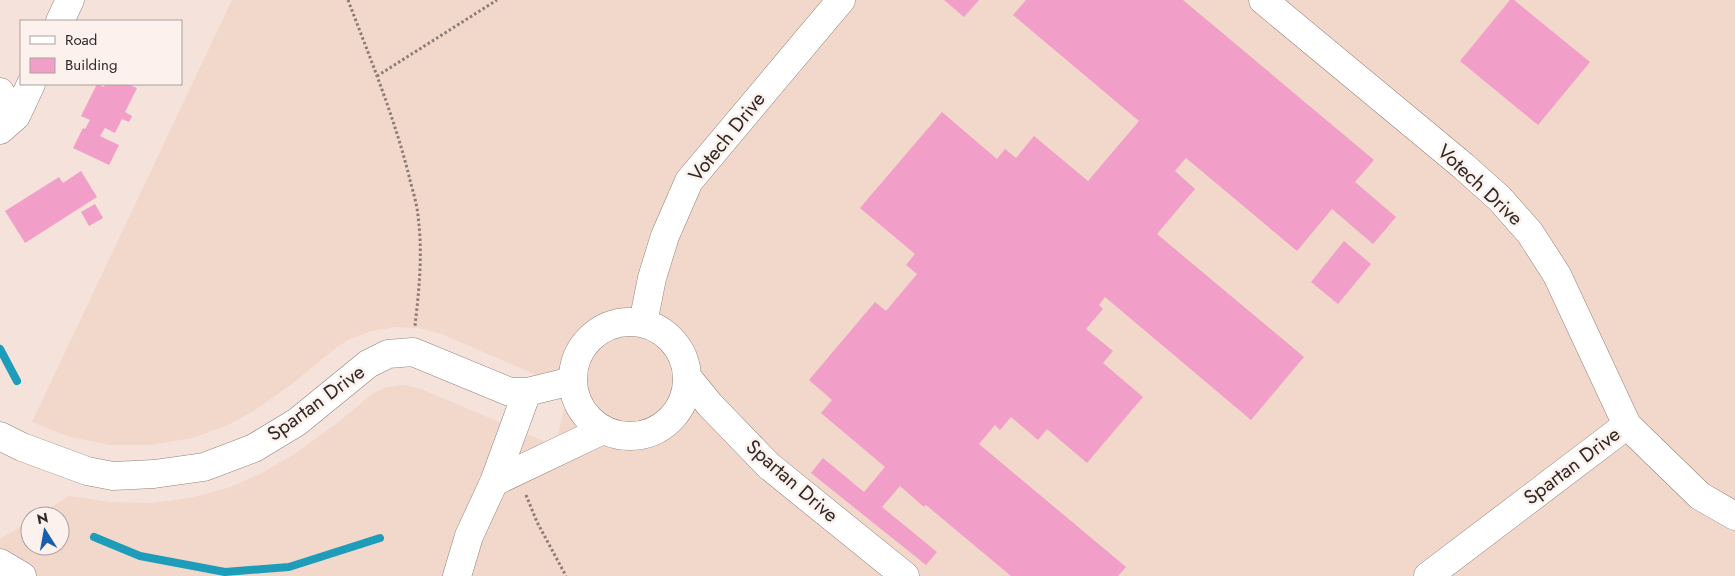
<svg xmlns="http://www.w3.org/2000/svg" width="1735" height="576" viewBox="0 0 1735 576" font-family="Jost,sans-serif">
<style>
.built{fill:#f2d7cb}
.lines{fill:none;stroke-linecap:round;stroke-linejoin:round}
.stream{stroke:#1e9dba;stroke-width:8}
.building{fill:#f19fc8}
.minor-casing{stroke:#93827a;stroke-width:29}
.path{stroke:#8a7d78;stroke-width:3;stroke-dasharray:2.5 2.5;stroke-linecap:butt}
.minor{stroke:#fff;stroke-width:28}
.labels{text-anchor:middle;dominant-baseline:central;stroke-width:5;stroke-linejoin:round;paint-order:stroke}
.street-label{font-size:20px;fill:#302926;stroke:#fcf1ec}
</style>
<rect width="100%" height="100%" fill="#f5e2da"/>
<!-- built -->
<path class="built" d="M232,0H1735V576H0V539L30,521V546H60V516H38L69,496L110,502L151,503L191,498L230,487L260,474L294,454L335,425L372,394L387,387L403,385L419,388L555,446L569,389L439,333L418,328L395,327L371,331L348,340L337,347L292,384L255,410L226,426L192,438L151,445H111L70,437L32,422Z"/>
<g class="lines">
<!-- stream -->
<path class="stream" d="M0,349L17,381
M94,537L140,556L225,572L289,567L380,538"/>
</g>
<!-- building -->
<path class="building" d="M944,0H979L964,17Z
M1026,0H1183L1374,160L1355,182L1396,217L1373,244L1332,209L1297,251L1186,158L1175,171L1195,189L1157,234L1304,357L1251,420L1105,297L1099,305L1103,309L1086,329L1113,351L1103,363L1143,397L1087,463L1047,429L1038,440L1011,417L1000,430L995,425L979,444L1126,567L1118,576H1011L926,505L924,507L900,486L882,507L937,552L926,565L811,473L823,458L864,492L885,467L821,413L832,400L809,380L875,302L886,311L917,274L906,265L915,254L860,208L942,112L997,159L1005,149L1016,158L1034,136L1088,181L1139,121L1013,15Z
M1510,0H1514L1590,62L1538,125L1460,61Z
M97,84L104,87L105,84H128L137,88L125,112L132,116L129,122L122,119L115,133L105,128L100,136L119,145L109,165L73,148L83,128L85,129L90,120L81,116Z
M81,171L97,197L25,243L5,211L59,177L63,183Z
M95,204L103,218L89,226L81,212Z
M1344,241L1371,264L1338,304L1311,282Z"/>
<g class="lines">
<!-- minor casing -->
<g class="minor-casing">
<path id="minor" d="M1263,0L1462,165L1499,198L1530,233L1557,275L1627,425L1700,496L1735,516
M60,21L70,0
M0,92L16,116
M0,130L16,116L31,84
M573 379a57 57 0 1 1 114 0a57 57 0 1 1-114 0Z
M643,323L652,278L665,236L689,181L841,0
M688,378L710,405L769,466L905,576
M0,436L22,447L87,471L113,476L154,474L204,467L254,448L297,422L368,364L388,354L413,352L510,392H527L572,381
M494,482L603,430
M0,563L22,576
M457,576L469,536L494,482L527,392
M1428,576L1627,425"/>
</g>
<!-- path -->
<path class="path" d="M348,0C370,58 394,116 409,176C412,189 417,203 418,216C423,253 419,290 415,326
M377,76L497,0
M526,495L537,522L566,576"/>
<!-- minor -->
<use href="#minor" class="minor"/>
</g>
<g class="labels">
<!-- street labels -->
<g class="street-label">
<text transform="translate(727 137) rotate(-51)">Votech Drive</text>
<text transform="translate(1480 185) rotate(43)">Votech Drive</text>
<text transform="translate(316 403) rotate(-36)">Spartan Drive</text>
<text transform="translate(1572 466) rotate(-37)">Spartan Drive</text>
<text transform="translate(792 481) rotate(41)">Spartan Drive</text>
</g>
</g>
<!-- legend -->
<rect x="20" y="20" width="162" height="65" fill="#fcf1ec" stroke="#aaa19d"/>
<rect x="30" y="36" width="25" height="8" fill="#ffffff" stroke="#aaa19d"/>
<text x="65" y="45" font-size="15" fill="#302926">Road</text>
<rect x="30" y="58" width="25" height="15" fill="#f19fc8" stroke="#aaa19d"/>
<text x="65" y="70" font-size="15" fill="#302926">Building</text>
<!-- north arrow -->
<g transform="translate(45 531) rotate(349)"><circle r="24" fill="#fcf1ec" stroke="#aaa19d"/>
<path d="M0-4L9 19L0 12L-9 19Z" fill="#1b5eae"/>
<text y="-8" font-size="14" font-weight="bold" text-anchor="middle" fill="#302926">N</text>
</g>
</svg>
